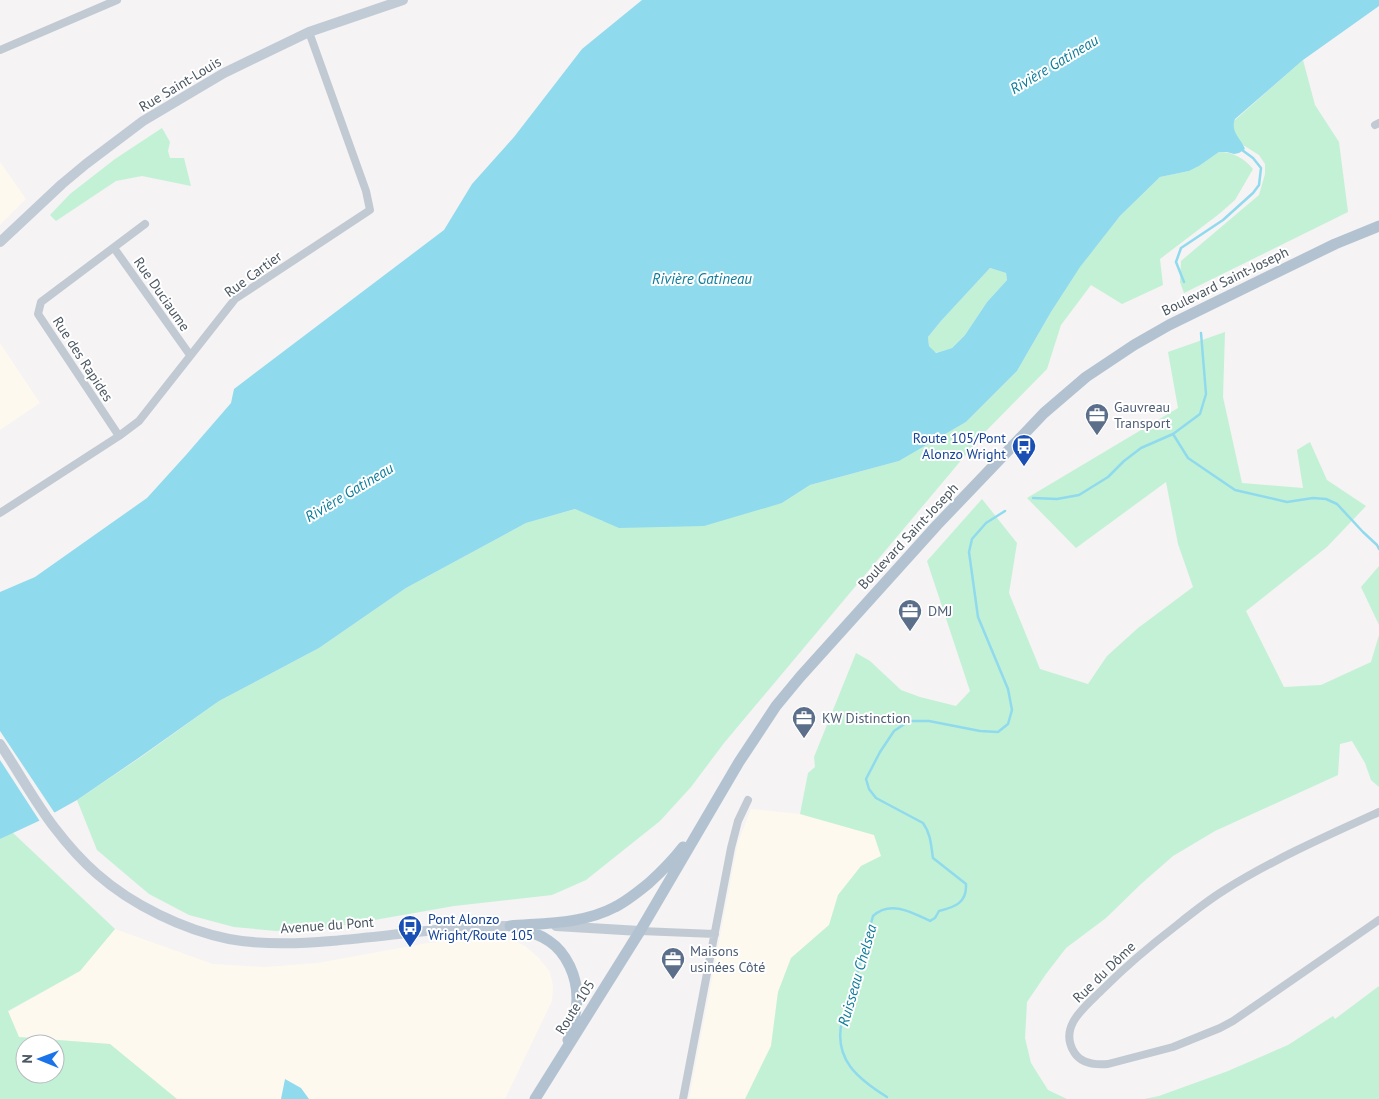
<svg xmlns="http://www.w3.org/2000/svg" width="1379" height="1099" viewBox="0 0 1379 1099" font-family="'PT Sans',sans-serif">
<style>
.commercial{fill:#fdf9ef}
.green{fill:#c3f1d5;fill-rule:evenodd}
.water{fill:#90daee;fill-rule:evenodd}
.pier{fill:#f5f3f3}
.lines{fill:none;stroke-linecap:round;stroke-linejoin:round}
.stream{stroke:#90daee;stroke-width:2.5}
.minor{stroke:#c1cad2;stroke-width:8}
.secondary{stroke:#c1cbd6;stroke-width:10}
.primary{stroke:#b3c2d1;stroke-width:11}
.labels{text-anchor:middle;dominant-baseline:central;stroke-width:4;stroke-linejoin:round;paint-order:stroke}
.street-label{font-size:14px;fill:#4a5661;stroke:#fff}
.service-label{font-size:14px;fill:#4e5e75;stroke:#fff;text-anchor:start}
.transit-label{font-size:14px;fill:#164399;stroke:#fff;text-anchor:end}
.water-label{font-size:15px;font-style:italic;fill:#0c7c9b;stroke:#fff}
</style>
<rect width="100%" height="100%" fill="#f5f3f3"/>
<!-- commercial -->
<path class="commercial" d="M0,162L26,199L0,225Z
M0,343L40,403L0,430Z
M751,809L800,814L874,835L881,856L861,866L838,895L829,925L791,958L778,992L771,1046L745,1099H689L738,842Z
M115,929L213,964L265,967L317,963L427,943L477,939L513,940L525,946L539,958L550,972L553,986L552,1001L505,1099H177L110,1044L19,1037L8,1012L80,971Z"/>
<!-- green -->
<path class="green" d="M1303,60L1315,105L1339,142L1348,212L1184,293L1180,282L1181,261L1259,195L1265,174V164L1259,155L1243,145L1234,132L1233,123L1235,120Z
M162,128L170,142L168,151L170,158H184L191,186L142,176L116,181L56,221L50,215L70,194L115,159Z
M1219,152C1233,152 1244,158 1253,169L1235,200L1219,214L1160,259L1163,285L1122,304L1091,285L1061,325L1047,369L984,433L724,743L691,787L660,821L586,880L552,895L454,906L323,929L276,931L234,927L189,915L149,894L97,850L77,800L141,757L219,701L319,648L406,588L526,523L575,509L594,516L602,521L782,503L810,485L899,461L966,422L1017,371L1051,312L1080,266L1120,216L1160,177L1189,171L1199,166Z
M990,268L1006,273L1007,280L987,302L965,335L952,348L935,353L929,346L928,337L941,321Z
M1225,332L1223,397L1242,483L1303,488L1297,450L1310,442L1327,480L1366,506L1327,547L1246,611L1284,687L1321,685L1371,662L1379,635V787L1371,780L1365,763L1352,741L1340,744L1338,775L1215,831L1173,856L1141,884L1106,918L1066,948L1046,974L1027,1002L1025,1038L1031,1063L1048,1090L1067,1099H745L771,1046L778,992L791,958L829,925L838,895L861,866L881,856L874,835L800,814L808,773L815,767L814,757L856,653L870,661L901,690L920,697L956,706L970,691L927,561L982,499L1017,543L1009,593L1040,669L1088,684L1107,656L1138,628L1193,587L1178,544L1166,482L1076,548L1027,498L1178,408L1168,352Z
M1379,566V625L1361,587Z
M12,832L115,929L80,971L8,1011L19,1037L110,1044L177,1099H0V839ZM25,1044H55V1074H25Z
M1379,986V1099H1144L1159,1096L1228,1071L1288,1045L1333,1016L1335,1019Z"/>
<!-- water -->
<path class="water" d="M642,0H1379V6L1303,60L1235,119C1230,132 1241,138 1245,149L1239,153L1234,154L1227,152H1219L1199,166L1189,171L1160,177L1120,216L1080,267L1051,312L1017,371L966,422L899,461L810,485L782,503L704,526L619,528L575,509L526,523L406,588L319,648L219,701L140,757L77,800L43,819L0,839V592L35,577L147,498L186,455L231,403L234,389L444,230L472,184L514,137L582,49ZM990,268L1006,273L1007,280L987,302L965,335L952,348L936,353L929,346L928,337L941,321Z
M285,1079L301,1088L309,1099H281Z"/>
<!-- pier -->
<path class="pier" d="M0,731L56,815L41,823L0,760Z"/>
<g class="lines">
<!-- stream -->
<path class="stream" d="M1184,282L1176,262L1181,248L1223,220L1253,193L1259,185L1261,168L1253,158L1242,150
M1173,434L1188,458L1235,490L1287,502L1313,498L1326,499L1337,504L1363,532L1377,545L1379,549
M1033,498L1057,499L1079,495L1108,477L1124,461L1141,448L1173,434L1200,414L1206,394L1201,333
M887,1097C858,1079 833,1059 842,1021C845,1012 849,1004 851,995C858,969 866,943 873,916C890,900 912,912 930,921L935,918L939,911C955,907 967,903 966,884L933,858C931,846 931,834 923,823L876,798L869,789L866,779L880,752L894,731L909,721H929L980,731L998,732L1008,724L1012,710L1008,689L978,617L969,552L972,539L986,523L1005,511"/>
<!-- minor -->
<path class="minor" d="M0,50L117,0
M1375,125L1379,123
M114,248L190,355
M119,436L38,314L41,302L145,224
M0,513L119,436L139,421L235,299L370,210L366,191L309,32
M1379,812C1326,836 1272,860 1223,891C1207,901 1192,913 1177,925C1151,945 1126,966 1103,989C1086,1006 1058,1026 1074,1052C1081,1064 1096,1065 1108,1064L1173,1047L1220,1028L1233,1021L1379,920
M640,931L715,934
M683,1099L731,848L738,821L748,800"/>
<!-- secondary -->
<path class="secondary" d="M0,242L62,184L86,164L143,121L224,73L309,32L403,0
M0,744C18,771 35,802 54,827C67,844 82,861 97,874C132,905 184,930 229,939C262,945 298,944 331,941C393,936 454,925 516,926
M556,926L640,931"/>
<!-- primary -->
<path class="primary" d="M510,926C545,923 583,924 615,907C627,901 638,892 649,883C661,872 673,860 683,847
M517,928C528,931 539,934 549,941C567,953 577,977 577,998C577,1012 572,1027 568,1040
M535,1099L640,931L739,762L776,706L800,677L937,525L1025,433L1044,413L1086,377L1134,345L1169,325L1335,244L1379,226"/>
</g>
<!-- icons -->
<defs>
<g id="office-pin" transform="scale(1.25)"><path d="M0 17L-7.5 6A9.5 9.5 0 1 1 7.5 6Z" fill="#5c6f8a" stroke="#fff"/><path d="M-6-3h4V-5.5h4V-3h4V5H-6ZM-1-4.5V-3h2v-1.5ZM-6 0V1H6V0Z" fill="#fff"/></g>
<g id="bus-pin" transform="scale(1.25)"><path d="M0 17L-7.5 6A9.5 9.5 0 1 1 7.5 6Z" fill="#1a4fb4" stroke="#fff"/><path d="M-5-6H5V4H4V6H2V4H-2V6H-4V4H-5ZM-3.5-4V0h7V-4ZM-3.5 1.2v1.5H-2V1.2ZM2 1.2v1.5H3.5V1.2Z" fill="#fff"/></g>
</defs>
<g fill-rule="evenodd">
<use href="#office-pin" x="1097" y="415"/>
<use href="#bus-pin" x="1024" y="446"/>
<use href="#office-pin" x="910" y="611"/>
<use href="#office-pin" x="804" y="718"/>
<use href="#bus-pin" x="410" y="927"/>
<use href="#office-pin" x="673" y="959"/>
</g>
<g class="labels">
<!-- street labels -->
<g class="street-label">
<text transform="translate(180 84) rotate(-31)">Rue Saint-Louis</text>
<text transform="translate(253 274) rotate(-36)">Rue Cartier</text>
<text transform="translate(1225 281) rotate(-26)">Boulevard Saint-Joseph</text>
<text transform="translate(162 294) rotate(55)">Rue Duciaume</text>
<text transform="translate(83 359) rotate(57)">Rue des Rapides</text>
<text transform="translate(908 536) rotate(-47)">Boulevard Saint-Joseph</text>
<text transform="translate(327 925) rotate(-4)">Avenue du Pont</text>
<text transform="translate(1104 972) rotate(-44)">Rue du Dôme</text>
<text transform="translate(575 1007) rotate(-58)">Route 105</text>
</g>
<!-- service labels -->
<g class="service-label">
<text x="1114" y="407">Gauvreau<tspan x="1114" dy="16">Transport</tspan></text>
<text x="928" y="611">DMJ</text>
<text x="822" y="718">KW Distinction</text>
<text x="690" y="951">Maisons<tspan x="690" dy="16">usinées Côté</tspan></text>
</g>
<!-- transit labels -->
<g class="transit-label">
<text x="1006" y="438">Route 105/Pont<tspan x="1006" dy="16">Alonzo Wright</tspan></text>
<text x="428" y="919" text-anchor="start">Pont Alonzo<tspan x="428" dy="16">Wright/Route 105</tspan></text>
</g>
<!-- water labels -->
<g class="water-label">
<text transform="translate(1054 64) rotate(-31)">Rivière Gatineau</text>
<text x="702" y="278">Rivière Gatineau</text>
<text transform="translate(349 492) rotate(-31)">Rivière Gatineau</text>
<text transform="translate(857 975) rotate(-74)">Ruisseau Chelsea</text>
</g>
</g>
<!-- north arrow -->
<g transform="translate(40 1059) rotate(271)"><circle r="24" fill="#ffffff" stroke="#b7bbc0"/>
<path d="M0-4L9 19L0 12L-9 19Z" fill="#1a73e8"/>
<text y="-8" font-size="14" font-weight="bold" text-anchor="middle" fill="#4a5661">N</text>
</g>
</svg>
